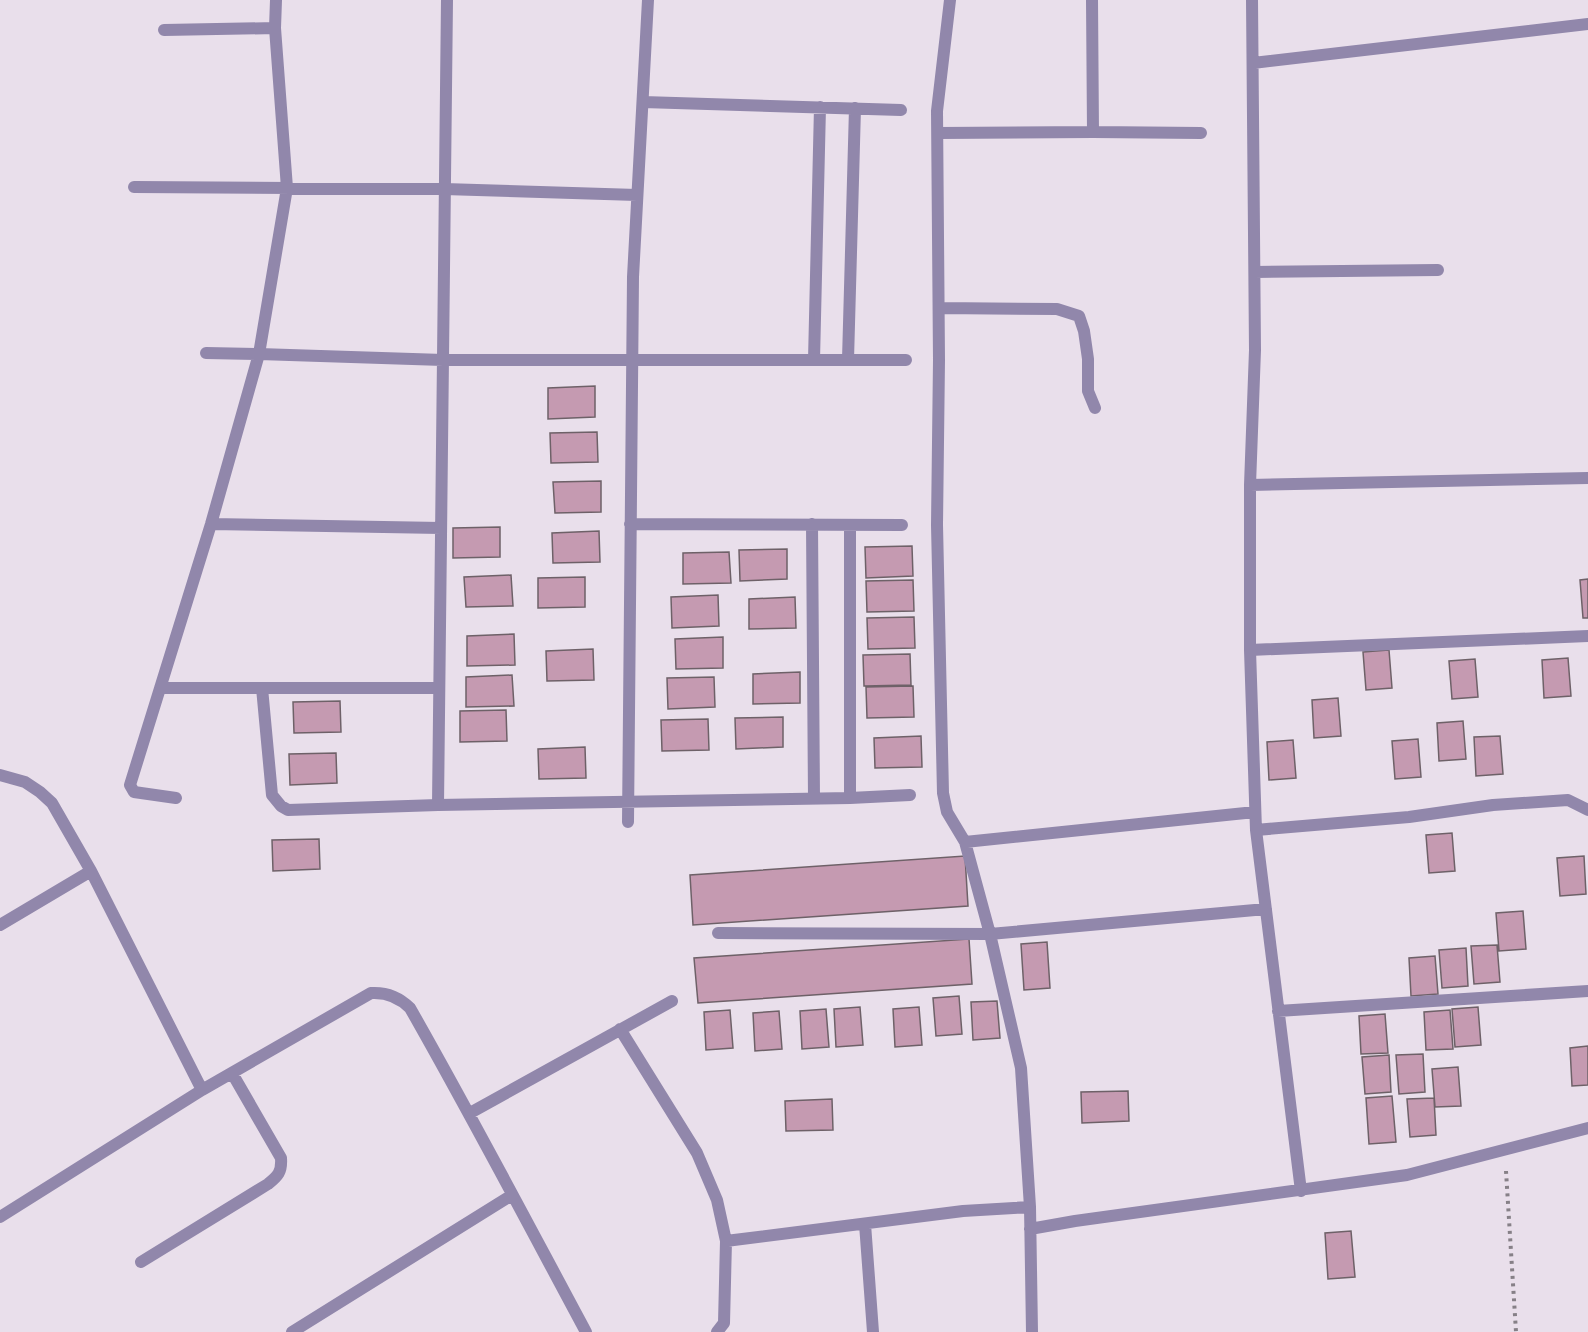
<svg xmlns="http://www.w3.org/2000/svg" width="1588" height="1332" viewBox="0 0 1588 1332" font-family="Signika,sans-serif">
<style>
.building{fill:#c59ab1;stroke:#6e6168;stroke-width:1.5}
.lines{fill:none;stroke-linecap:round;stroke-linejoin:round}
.path{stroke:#868087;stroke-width:4;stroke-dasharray:3 4.5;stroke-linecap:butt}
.street{stroke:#9187ab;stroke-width:12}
</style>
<rect width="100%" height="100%" fill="#e9dfeb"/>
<!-- building -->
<path class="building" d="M595,386V417L548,419V388Z
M597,432L598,462L551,463L550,433Z
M601,481V512L555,513L553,482Z
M500,527V557L453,558V528Z
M599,531L600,562L553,563L552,533Z
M912,546L913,576L866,578L865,547Z
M787,549V579L740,581L739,550Z
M729,552L731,583L683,584V553Z
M511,575L513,606L466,607L464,577Z
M585,577V607L538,608V578Z
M1588,579V618H1583L1580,580Z
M913,580L914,611L867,612L866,581Z
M718,595L719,626L672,628L671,597Z
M795,597L796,628L749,629V599Z
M914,617L915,648L868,649L867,618Z
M514,634L515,665L467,666V636Z
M723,637V668L676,669L675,639Z
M593,649L594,680L547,681L546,651Z
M1389,650L1392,688L1366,690L1363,652Z
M910,654L911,685L864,686L863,655Z
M1568,658L1571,696L1544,698L1542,660Z
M1475,659L1478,697L1452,699L1449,661Z
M800,672V703L753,704V674Z
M512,675L514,706L466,707V677Z
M714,677L715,707L668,709L667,678Z
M913,686L914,717L867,718L866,687Z
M1338,698L1341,736L1314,738L1312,700Z
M340,701L341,732L294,733L293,702Z
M506,710L507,741L460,742V711Z
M783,717V747L736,749L735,718Z
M708,719L709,750L662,751L661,720Z
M1463,721L1466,759L1439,761L1437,723Z
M921,736L922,767L875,768L874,738Z
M1500,736L1503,774L1476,776L1474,737Z
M1418,739L1421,777L1395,779L1392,741Z
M1293,740L1296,778L1269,780L1267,742Z
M585,747L586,778L539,779L538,749Z
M336,753L337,783L290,785L289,754Z
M1452,833L1455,871L1429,873L1426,835Z
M319,839L320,869L273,871L272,840Z
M965,856L968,906L693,925L690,875Z
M1584,856L1586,894L1560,896L1557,858Z
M1523,911L1526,949L1499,951L1496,913Z
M969,939L972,984L698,1003L694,958Z
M1047,942L1050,988L1024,990L1021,944Z
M1497,945L1500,982L1474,984L1471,946Z
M1466,948L1468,986L1442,988L1439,950Z
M1435,956L1438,994L1411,996L1409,958Z
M959,996L962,1034L936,1036L933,998Z
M997,1001L1000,1038L973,1040L971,1002Z
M860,1007L863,1045L836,1047L834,1009Z
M919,1007L922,1045L895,1047L893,1009Z
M1478,1007L1481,1045L1455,1047L1452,1009Z
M826,1009L829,1047L802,1049L800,1011Z
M730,1010L733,1048L706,1050L704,1012Z
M1450,1010L1453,1049L1426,1050L1424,1012Z
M779,1011L782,1049L755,1051L753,1013Z
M1385,1014L1388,1053L1361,1054L1359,1016Z
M1588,1046V1085L1572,1086L1570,1048Z
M1423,1054L1425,1092L1399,1094L1396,1055Z
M1389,1055L1391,1092L1365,1094L1362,1057Z
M1458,1067L1461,1106L1435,1107L1432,1069Z
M1128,1091L1129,1121L1082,1123L1081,1092Z
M1392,1096L1396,1142L1369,1144L1366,1098Z
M1434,1098L1436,1135L1410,1137L1407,1099Z
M832,1099L833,1130L786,1131L785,1101Z
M1351,1231L1355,1277L1328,1279L1325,1233Z"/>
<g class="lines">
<!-- path -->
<path class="path" d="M1506,1171L1516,1332"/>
<!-- street -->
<path class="street" d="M950,0L937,111L939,360L937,525L943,793L947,812L965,842L990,934L1021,1068L1030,1207L1032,1332
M1092,0L1093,132
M1252,0L1255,350L1250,485V650L1256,830L1301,1191
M164,30L275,28
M1253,63L1588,24
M643,102L901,110
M938,133L1093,132L1201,133
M134,187L444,189L637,195
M1255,272L1438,270
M939,308L1057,309L1079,316L1084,331L1088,359V391L1095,408
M206,353L259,354L287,188L275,28L276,0
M814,360L820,107
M848,360L855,108
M1250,485L1588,478
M211,524L441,528
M630,524L902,525
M812,524L814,799
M850,525V798
M1250,650L1588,636
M160,688H439
M262,688L272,795L281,806L288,810L438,805L850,798L910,795
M0,775L25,782L40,792L52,803L91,871L202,1090L0,1217
M176,798L134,792L130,785L211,524L259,354L443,360H906
M438,805L447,0
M628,822L633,277L648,0
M1256,830L1409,817L1493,805L1568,800L1588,810
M965,842L1255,812
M0,925L91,871
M718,933L990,934L1266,909
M1278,1011L1588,991
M620,1029L697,1153L717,1200L726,1241L963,1211L1030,1207
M202,1090L371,993C387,992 399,997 410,1008C471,1115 528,1224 586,1332
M470,1113L672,1001
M865,1224L873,1332
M1030,1229L1075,1221L1407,1175L1588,1128
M141,1262L268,1184C278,1176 282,1172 281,1158L232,1073
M292,1332L512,1195
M717,1332L724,1323L726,1241"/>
</g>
</svg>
